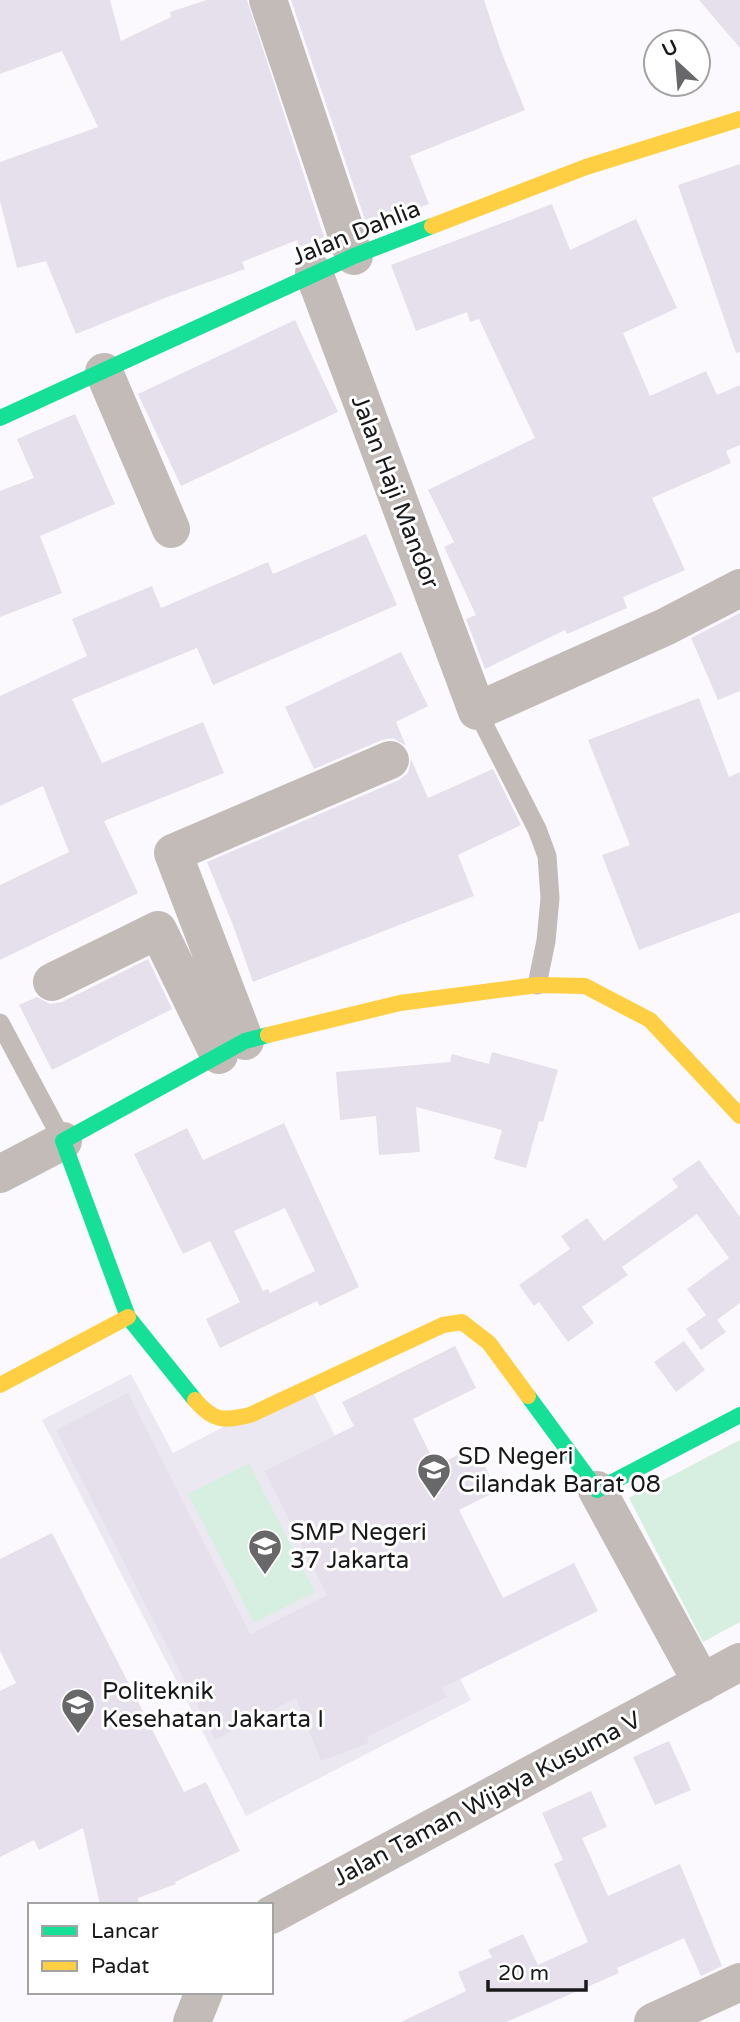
<svg xmlns="http://www.w3.org/2000/svg" width="740" height="2022" viewBox="0 0 740 2022" font-family="'Varela Round',sans-serif">
<style>
.built{fill:#ece8f2}
.green{fill:#d7efe0}
.building{fill:#e5e0eb;fill-rule:evenodd}
.lines{fill:none;stroke-linecap:round;stroke-linejoin:round}
.lane{stroke:#c2bbb8;stroke-width:19}
.street{stroke:#c2bbb8;stroke-width:38}
.fast{stroke:#16e098;stroke-width:16}
.slow{stroke:#ffcf43;stroke-width:16}
.labels{text-anchor:middle;dominant-baseline:central;stroke-width:6;stroke-linejoin:round;paint-order:stroke}
.street-label{font-size:24px;fill:#19181b;stroke:#fff}
.poi-label{font-size:24px;fill:#19181b;stroke:#fff;text-anchor:start}
</style>
<rect width="100%" height="100%" fill="#fbf9fe"/>
<!-- built -->
<path class="built" d="M131,1374L173,1453L308,1383L471,1700L246,1816L42,1420Z"/>
<!-- green -->
<path class="green" d="M740,1440V1622L703,1642L629,1498Z
M249,1463L315,1592L254,1623L188,1494Z"/>
<!-- building -->
<path class="building" d="M0,0H110L121,41L171,17L170,12L207,0H247L324,237L300,247L297,240L242,262L245,269L170,296L76,334L46,261L17,268L0,201V162L98,127L62,51L0,74Z
M291,0H484L501,51L525,110L410,156L429,204L376,224L373,217L365,220Z
M699,0H740V48Z
M740,164V352L736,353L678,185Z
M552,204L570,250L636,219L677,308L623,333L650,396L706,371L717,395L740,385V445L726,451L731,463L652,498L685,570L623,597L627,608L567,634L565,630L485,669L466,619L476,615L444,547L454,542L428,490L535,438L479,319L470,322L467,312L416,331L391,265Z
M295,320L338,412L181,486L138,394Z
M75,414L115,504L40,536L62,593L0,617V491L34,478L17,439Z
M366,534L397,605L213,685L197,648L72,699L102,763L203,722L224,773L104,821L138,893L0,960V885L69,852L43,786L0,806V696L87,656L72,619L152,586L161,608L268,562L273,574Z
M740,613V691L718,700L691,638Z
M401,652L428,706L396,722L406,746L393,738L382,740L314,769L285,707Z
M699,698L729,777L740,772V912L639,950L602,855L630,845L588,740Z
M411,759L428,798L493,769L521,825L458,855L474,896L253,982L233,925L207,862L399,780L408,773Z
M148,959L172,1009L52,1070L19,1005L37,997L50,1004L62,1002Z
M492,1052L558,1070L543,1122L539,1121L526,1168L494,1159L502,1130L416,1107L420,1152L379,1155L376,1116L340,1120L336,1072L450,1062L452,1054L489,1064Z
M284,1123L359,1287L320,1306L317,1301L220,1348L206,1319L240,1302L210,1241L183,1254L134,1154L187,1128L203,1160ZM285,1208L315,1271L270,1293L268,1289L263,1291L234,1231Z
M699,1160L740,1217V1303L717,1320L726,1332L701,1350L686,1329L706,1315L687,1289L729,1258L697,1214L622,1267L628,1275L582,1307L594,1323L568,1342L539,1302L534,1306L519,1285L570,1249L561,1236L587,1218L604,1241L678,1187L672,1179Z
M684,1341L705,1370L676,1392L654,1362Z
M455,1346L476,1388L413,1419L436,1466L475,1446L497,1491L459,1510L503,1598L574,1563L598,1611L442,1688L447,1697L367,1737L369,1743L321,1761L296,1698L215,1740L56,1430L128,1393L250,1634L327,1595L264,1471L354,1426L342,1402Z
M52,1533L184,1792L206,1782L240,1851L175,1882L176,1884L138,1898L139,1905H100L83,1828L39,1850L34,1840L0,1857V1691L16,1683L0,1651V1559Z
M669,1741L691,1790L655,1805L633,1757Z
M591,1791L607,1827L582,1838L608,1896L680,1864L722,1966L701,1976L684,1938L617,1968L619,1973L506,2022H401L466,1991L458,1972L492,1957L488,1950L523,1934L538,1965L588,1942L554,1864L563,1860L542,1813Z"/>
<g class="lines">
<!-- lane -->
<path class="lane" d="M477,711L537,829L547,856L550,898L546,941L537,985
M0,1023L63,1141"/>
<!-- street -->
<path class="street" d="M268,0L354,256
M314,273L477,711L665,627L740,588
M104,372L171,529
M52,982L158,930L219,1055
M245,1041L173,853L390,760
M0,1174L63,1141
M597,1490L702,1683
M271,1915L740,1662
M192,2022L204,1992
M653,2022L740,1982"/>
<!-- fast -->
<path class="fast" d="M0,418L354,256L432,226
M528,1396L597,1490L740,1415
M195,1400L128,1317L63,1141L245,1041L268,1035"/>
<!-- slow -->
<path class="slow" d="M432,226L586,167L740,119
M268,1035L400,1003L537,985L585,986L650,1020L740,1116
M0,1385L128,1317
M195,1400C214,1422 223,1421 250,1415L443,1325L462,1322L489,1343L528,1396"/>
</g>
<!-- icons -->
<defs>
<g id="school-pin" transform="scale(1.75)"><path d="M0 17L-7.5 6A9.5 9.5 0 1 1 7.5 6Z" fill="#68676a" stroke="#fff"/><path d="M0-5L7-2L0 1L-7-2ZM-4 1L0 2.5L4 1V4Q0 6-4 4Z" fill="#fff"/></g>
<g id="university-pin" transform="scale(1.75)"><path d="M0 17L-7.5 6A9.5 9.5 0 1 1 7.5 6Z" fill="#68676a" stroke="#fff"/><path d="M0-5L7-2L0 1L-7-2ZM-4 1L0 2.5L4 1V4Q0 6-4 4Z" fill="#fff"/></g>
</defs>
<g fill-rule="evenodd">
<use href="#school-pin" x="434" y="1470"/>
<use href="#school-pin" x="265" y="1546"/>
<use href="#university-pin" x="78" y="1705"/>
</g>
<g class="labels">
<!-- street labels -->
<g class="street-label">
<text transform="translate(356 233) rotate(-22)">Jalan Dahlia</text>
<text transform="translate(395 492) rotate(69)">Jalan Haji Mandor</text>
<text transform="translate(487 1799) rotate(-28)">Jalan Taman Wijaya Kusuma V</text>
</g>
<!-- poi labels -->
<g class="poi-label">
<text x="458" y="1456">SD Negeri<tspan x="458" dy="28">Cilandak Barat 08</tspan></text>
<text x="290" y="1532">SMP Negeri<tspan x="290" dy="28">37 Jakarta</tspan></text>
<text x="102" y="1691">Politeknik<tspan x="102" dy="28">Kesehatan Jakarta I</tspan></text>
</g>
</g>
<!-- legend -->
<rect x="28" y="1903" width="245" height="91" fill="#ffffff" stroke="#a3a3a4" stroke-width="2"/>
<rect x="42" y="1926" width="35" height="10" fill="#16e098" stroke="#a3a3a4" stroke-width="2"/>
<text x="91" y="1938" font-size="21" fill="#19181b">Lancar</text>
<rect x="42" y="1961" width="35" height="10" fill="#ffcf43" stroke="#a3a3a4" stroke-width="2"/>
<text x="91" y="1973" font-size="21" fill="#19181b">Padat</text>
<!-- north arrow -->
<g transform="translate(677 63) rotate(334)"><circle r="33" fill="#ffffff" stroke="#a3a3a4" stroke-width="2"/>
<path d="M0-5L12 26L0 18L-12 26Z" fill="#68676a"/>
<text y="-10" font-size="19" font-weight="bold" text-anchor="middle" fill="#19181b">U</text>
</g>
<!-- scale -->
<path d="M488 1980v10h98v-10" fill="none" stroke="#19181b" stroke-width="3.5"/>
<text x="498" y="1980" font-size="21" fill="#19181b" stroke="#ffffff" stroke-width="5" paint-order="stroke">20 m</text>
</svg>
